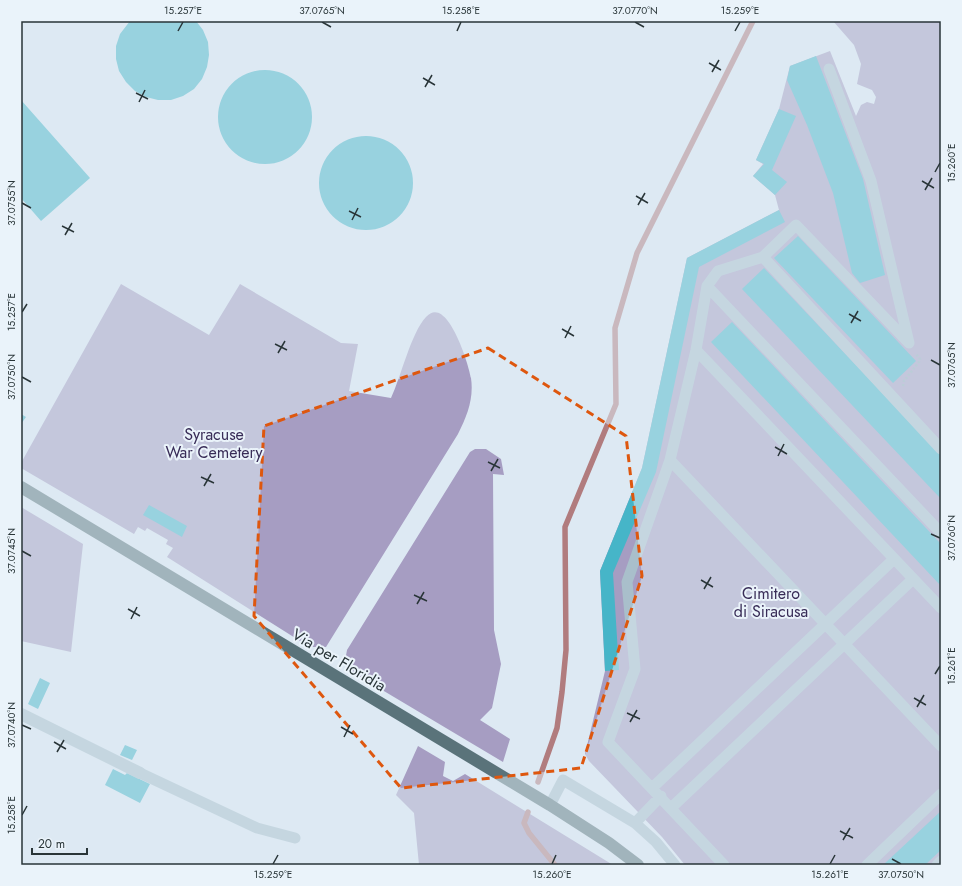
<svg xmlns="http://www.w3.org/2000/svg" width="962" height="886" viewBox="0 0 962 886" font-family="Jost,sans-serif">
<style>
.green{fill:#a69dc2}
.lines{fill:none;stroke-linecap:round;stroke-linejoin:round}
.stream{stroke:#b17c7e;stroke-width:5.5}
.building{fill:#46b5c8}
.path{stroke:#93abb7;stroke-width:2.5;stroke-dasharray:2 2;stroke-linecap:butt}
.lane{stroke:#a9bfcb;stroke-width:11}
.street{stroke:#a9bfcb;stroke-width:12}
.primary{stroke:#5a737a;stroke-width:12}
.marked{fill:none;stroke:#de570e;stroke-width:3;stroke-dasharray:8 5;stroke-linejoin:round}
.ticks{fill:none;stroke:#293538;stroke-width:1.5}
.labels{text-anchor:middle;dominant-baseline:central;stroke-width:4;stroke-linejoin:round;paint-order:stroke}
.park-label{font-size:16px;fill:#382c57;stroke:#eaf3fa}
.street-label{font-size:16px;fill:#293538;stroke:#eaf3fa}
.neatline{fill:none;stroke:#293538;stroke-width:1.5}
.ticks-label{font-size:10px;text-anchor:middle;fill:#293538}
</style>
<rect width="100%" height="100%" fill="#dde9f3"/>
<!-- green -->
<path class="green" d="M833,21H941V865H685L662,837L589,761L585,754L605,671L600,571L642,468L687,258L779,210L775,195L753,176L763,164L756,160L779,109L790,66L830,51L856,116L861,105L867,102L874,104L876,97L872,90L857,84L861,64L854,45Z
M121,284L209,335L240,284L341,343L358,344L349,391L391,398C401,377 411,333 426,317C447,293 469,365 471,378C474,399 467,416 458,434L326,647H312L300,641L167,557L173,548L166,544L168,540L147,528L145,531L138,527L134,534L21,468V463Z
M475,449H486L501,459L504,475L493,474L494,630L501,664L492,708L480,720L510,739L503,762L352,672L345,661L347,650L470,452Z
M21,507L83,544L71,652L21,641Z
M418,746L445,762L443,776L453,781L465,774L613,865H419L414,813L396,795Z"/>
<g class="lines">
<!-- stream -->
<path class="stream" d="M538,782L557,728L562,692L566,650L565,527L616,404L615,328L637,253L753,21
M528,812L524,823L529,833L555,865"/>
</g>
<!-- building -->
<path class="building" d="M130,21H196L203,30L208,42L209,55L207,67L202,79L194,89L183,96L171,100H158L146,97L135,91L126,82L119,71L116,59V46L120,34Z
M816,56L863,179L885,275L860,283L852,273L833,193L807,125L787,80L790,66Z
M218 117a47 47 0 1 1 94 0a47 47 0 1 1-94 0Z
M21,100L90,178L41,221L21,198Z
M779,109L796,116L772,170L787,182L775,195L753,176L764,164L756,160Z
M319 183a47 47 0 1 1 94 0a47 47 0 1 1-94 0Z
M779,210L785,222L699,267L656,472L613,573L619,670L605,671L600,571L642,468L687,258Z
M798,236L916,361L893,383L774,258Z
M764,268L941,455V499L742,289Z
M732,322L941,544V586L711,342Z
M21,414L26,417L21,424Z
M149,505L187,526L182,537L143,515Z
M40,678L50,683L38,709L28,704Z
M125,745L137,750L132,760L120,755Z
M113,769L125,775L127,773L150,784L140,803L105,785Z
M941,811V850L925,865H883Z"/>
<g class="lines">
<!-- path -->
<path class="path" d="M903,386L904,381L919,362L920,359L916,354"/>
<!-- lane -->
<path class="lane" d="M763,257L941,449
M707,286L941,533
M696,350L941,608
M670,460L941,746
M140,773L257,828L295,838
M652,788L894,559
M550,805L563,780L635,823L656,842L675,865
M671,808L913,579
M635,823L661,796
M724,865L608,742L635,669L627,582L670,460L696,350L707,286L718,271L763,257L796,225L909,343L871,181L829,69
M867,865L941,794
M937,865L941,861"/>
<!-- street -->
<path class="street" d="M21,714L140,773"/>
<!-- primary -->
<path class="primary" d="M21,487L550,805L609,843L638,865"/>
</g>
<!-- marked area -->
<path d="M0 0H962V886H0ZM488,348L626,436L642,576L581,768L401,788L254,616L264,426Z" fill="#dde9f3" fill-opacity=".55" fill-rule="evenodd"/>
<path class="marked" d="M488,348L626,436L642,576L581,768L401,788L254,616L264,426Z"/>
<!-- ticks -->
<path class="ticks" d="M322,22L331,27M635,22L644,27M178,31L183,22M457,31L461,22M735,31L740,22M709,63L721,70M712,72L719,60M423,78L435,85M425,87L432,75M136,93L148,99M139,102L145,90M935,172L940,163M922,181L934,188M925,190L932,178M636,196L648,203M22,203L31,208M638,205L645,193M349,211L361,217M352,220L358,208M62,226L74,232M65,235L72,223M22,312L27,304M849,314L861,321M851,323L858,311M562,329L574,336M565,338L571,326M275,344L287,350M278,353L285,341M931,360L940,365M22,377L31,382M775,447L787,454M778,456L784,444M488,462L500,468M491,471L498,459M201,477L214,483M204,486L211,474M931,534L940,538M22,551L31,556M701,580L713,587M704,589L711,577M414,595L427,601M417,604L424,592M128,609L140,616M131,619L137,607M935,674L940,666M914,698L926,705M917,707L924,695M627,713L640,719M630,722L637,710M22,725L31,729M341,727L353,734M344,737L350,725M54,742L66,749M57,752L64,740M22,815L27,806M840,831L853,838M843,840L850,828M892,859L901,864M273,864L278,855M552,864L556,855M830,864L835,855"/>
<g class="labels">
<!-- park labels -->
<g class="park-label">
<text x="214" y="434">Syracuse<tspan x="214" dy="18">War Cemetery</tspan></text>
<text x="771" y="593">Cimitero<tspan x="771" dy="18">di Siracusa</tspan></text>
</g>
<!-- street labels -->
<g class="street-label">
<text transform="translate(339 660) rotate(31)">Via per Floridia</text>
</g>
</g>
<!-- border -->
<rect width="962" height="886" fill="none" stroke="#eaf3fa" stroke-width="44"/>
<!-- scale -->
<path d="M32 848v6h55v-6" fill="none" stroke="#293538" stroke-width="2"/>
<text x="38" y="848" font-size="12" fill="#293538" stroke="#eaf3fa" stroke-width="3" paint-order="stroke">20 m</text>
<rect x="22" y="22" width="918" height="842" class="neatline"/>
<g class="ticks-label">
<text x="183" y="14">15.257°E</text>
<text x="322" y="14">37.0765°N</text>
<text x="461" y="14">15.258°E</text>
<text x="635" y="14">37.0770°N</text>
<text x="740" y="14">15.259°E</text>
<text transform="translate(951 163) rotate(-90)" y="4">15.260°E</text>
<text transform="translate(11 203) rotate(-90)" y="4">37.0755°N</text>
<text transform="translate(11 312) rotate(-90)" y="4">15.257°E</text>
<text transform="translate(951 365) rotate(-90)" y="4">37.0765°N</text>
<text transform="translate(11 377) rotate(-90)" y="4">37.0750°N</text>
<text transform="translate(951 538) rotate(-90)" y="4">37.0760°N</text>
<text transform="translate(11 551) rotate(-90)" y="4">37.0745°N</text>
<text transform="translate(951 666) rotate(-90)" y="4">15.261°E</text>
<text transform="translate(11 725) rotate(-90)" y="4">37.0740°N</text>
<text transform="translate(11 815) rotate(-90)" y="4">15.258°E</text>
<text x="273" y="878">15.259°E</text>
<text x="552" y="878">15.260°E</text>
<text x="830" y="878">15.261°E</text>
<text x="901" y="878">37.0750°N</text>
</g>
</svg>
